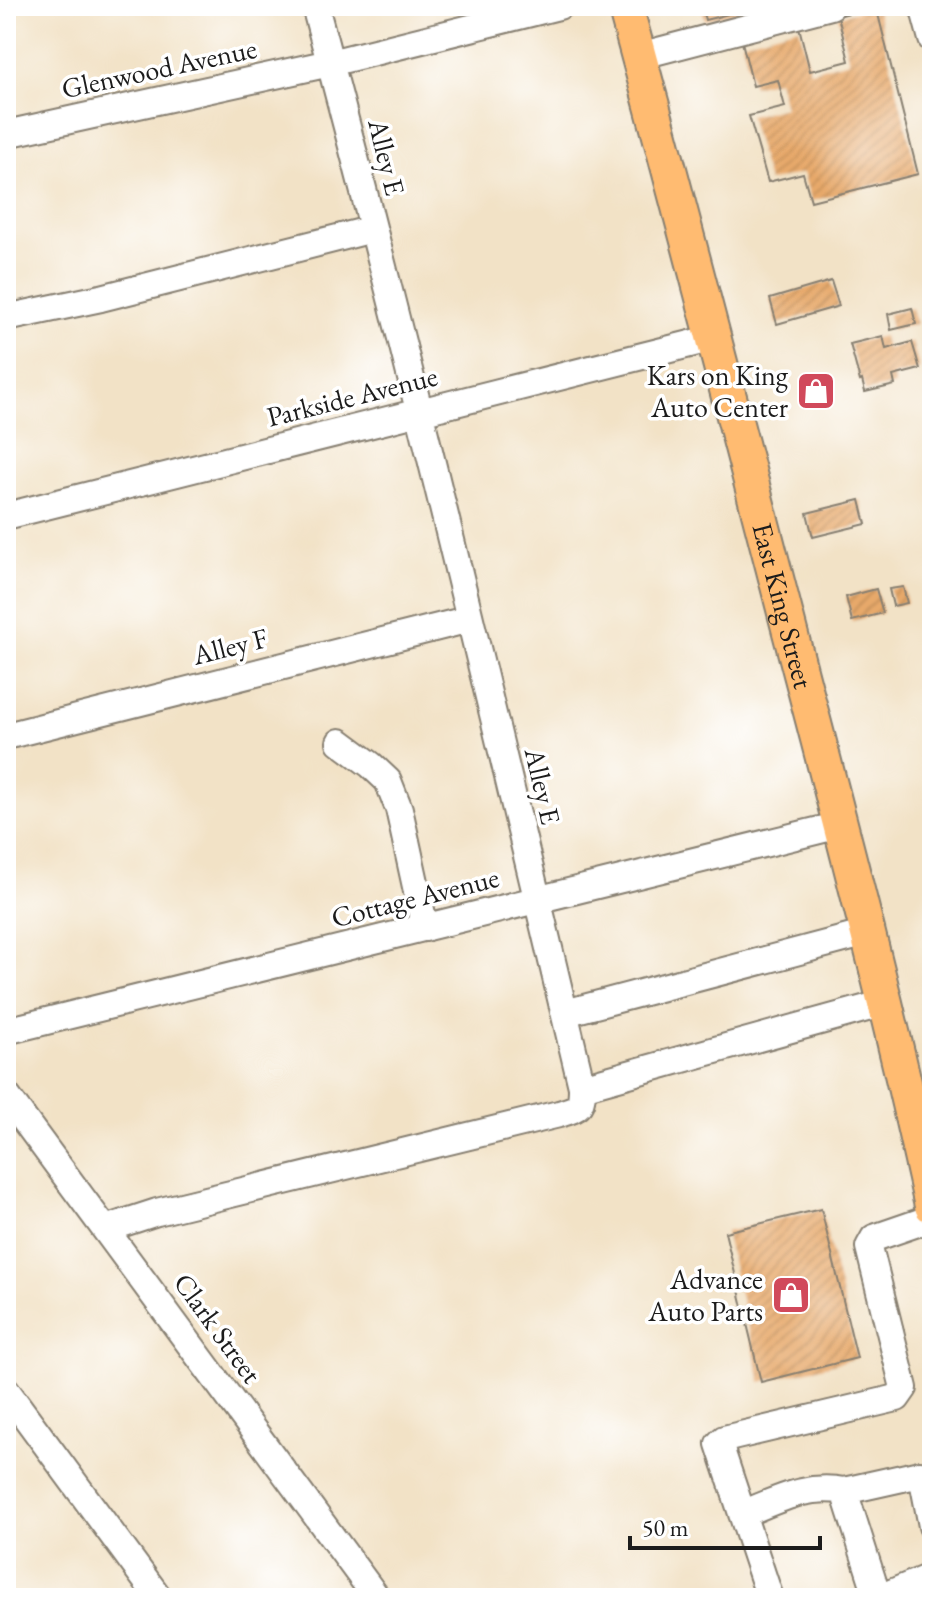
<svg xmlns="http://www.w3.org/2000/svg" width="938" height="1604" viewBox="0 0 938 1604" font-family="'EB Garamond',serif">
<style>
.building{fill:url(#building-hatch)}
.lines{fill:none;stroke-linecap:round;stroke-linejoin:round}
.minor-casing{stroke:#877f71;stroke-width:30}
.major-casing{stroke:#877f71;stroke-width:38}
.minor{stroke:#fff;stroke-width:26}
.major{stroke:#ffbb71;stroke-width:34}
.labels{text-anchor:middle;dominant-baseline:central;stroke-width:7;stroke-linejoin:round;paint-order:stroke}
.street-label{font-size:28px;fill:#1c1c1c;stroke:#fff}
.poi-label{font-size:28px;fill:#1c1c1c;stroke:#fff;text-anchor:end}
</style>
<defs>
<pattern id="building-hatch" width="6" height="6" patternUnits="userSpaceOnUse" patternTransform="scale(2)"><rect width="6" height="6" fill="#e7a96a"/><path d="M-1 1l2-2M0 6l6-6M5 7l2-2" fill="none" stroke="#c6915b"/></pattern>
</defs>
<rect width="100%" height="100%" fill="#fff"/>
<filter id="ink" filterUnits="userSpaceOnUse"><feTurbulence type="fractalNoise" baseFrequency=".0125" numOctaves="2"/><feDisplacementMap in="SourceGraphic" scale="16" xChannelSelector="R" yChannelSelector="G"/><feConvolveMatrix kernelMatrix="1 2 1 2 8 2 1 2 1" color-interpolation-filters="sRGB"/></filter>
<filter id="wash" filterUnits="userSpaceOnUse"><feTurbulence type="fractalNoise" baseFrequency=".006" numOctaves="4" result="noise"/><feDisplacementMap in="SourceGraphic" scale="32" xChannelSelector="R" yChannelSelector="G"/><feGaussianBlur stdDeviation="1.8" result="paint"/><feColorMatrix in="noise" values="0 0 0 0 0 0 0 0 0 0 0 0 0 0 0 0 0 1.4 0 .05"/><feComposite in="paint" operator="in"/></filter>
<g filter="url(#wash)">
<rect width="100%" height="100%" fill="#f2e2c6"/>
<g id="blocks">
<!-- building -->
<path class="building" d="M701,6H747L748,9L705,20Z
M876,6L918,174L811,201L803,173L768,182L749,116L785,107L778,80L753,86L742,42L799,27L810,71L849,61L838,16Z
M831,281L839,306L777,324L770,299Z
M912,308L916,324L891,330L888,314Z
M883,336L886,349L912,342L920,369L893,376L895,385L865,392L862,380L860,381L850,344Z
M860,500L866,524L813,537L807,513Z
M903,587L907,603L893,606L889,589Z
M876,589L883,613L852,621L846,597Z
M821,1209L857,1358L761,1382L725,1232Z"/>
</g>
</g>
<g filter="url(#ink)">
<use href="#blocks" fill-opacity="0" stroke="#877f71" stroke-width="2"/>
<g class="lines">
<!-- minor casing -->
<g class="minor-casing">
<path id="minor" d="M923,6L932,39
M639,56L831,6
M6,134L330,63L559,6
M6,318L101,298L373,229
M6,516L714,338
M6,736L470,619
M340,742L371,765L388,781L399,809L425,928
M565,1013L867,933
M6,1031L840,825
M582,1087L885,1003
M6,1095L377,1598
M105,1229L157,1212L559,1114C578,1108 582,1108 582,1087C496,726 411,364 315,6
M6,1390L159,1598
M742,1514C778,1500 805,1484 844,1491
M770,1598L719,1444L724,1439L897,1398L904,1388L869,1247L874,1238L932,1218
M878,1598L844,1491L920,1474L922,1475L932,1526
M879,1598L932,1576"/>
</g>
<!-- major casing -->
<g class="major-casing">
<g id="major">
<path id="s1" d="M625,6C682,214 736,423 790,632C840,822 890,1013 932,1206"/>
</g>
</g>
<!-- minor -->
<use href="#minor" class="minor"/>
<!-- major -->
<use href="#major" class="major"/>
</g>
</g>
<!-- icons -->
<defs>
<g id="shop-square" transform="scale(2)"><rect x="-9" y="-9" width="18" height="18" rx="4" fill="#d1495b" stroke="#fff"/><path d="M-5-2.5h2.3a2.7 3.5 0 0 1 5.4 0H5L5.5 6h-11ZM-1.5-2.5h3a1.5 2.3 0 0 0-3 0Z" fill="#fff"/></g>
</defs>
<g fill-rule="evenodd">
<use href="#shop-square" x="816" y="391"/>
<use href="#shop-square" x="791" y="1295"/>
</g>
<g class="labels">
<!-- street labels -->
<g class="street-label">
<text transform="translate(159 68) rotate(-12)">Glenwood Avenue</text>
<text transform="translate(387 157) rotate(76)">Alley E</text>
<text transform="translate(352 396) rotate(-14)">Parkside Avenue</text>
<text stroke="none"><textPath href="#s1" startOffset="620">East King Street</textPath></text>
<text transform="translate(230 646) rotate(-14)">Alley F</text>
<text transform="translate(543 786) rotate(77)">Alley E</text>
<text transform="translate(415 897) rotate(-14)">Cottage Avenue</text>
<text transform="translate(218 1328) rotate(54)">Clark Street</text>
</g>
<!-- poi labels -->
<g class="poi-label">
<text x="788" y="375">Kars on King<tspan x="788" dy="32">Auto Center</tspan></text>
<text x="763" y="1279">Advance<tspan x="763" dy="32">Auto Parts</tspan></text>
</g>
</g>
<!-- margin -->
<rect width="938" height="1604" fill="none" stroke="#fff" stroke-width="32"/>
<!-- scale -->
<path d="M630 1536v12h190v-12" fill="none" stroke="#1c1c1c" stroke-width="4"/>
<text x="642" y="1536" font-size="24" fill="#1c1c1c" stroke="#ffffff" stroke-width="6" paint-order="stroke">50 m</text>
</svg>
